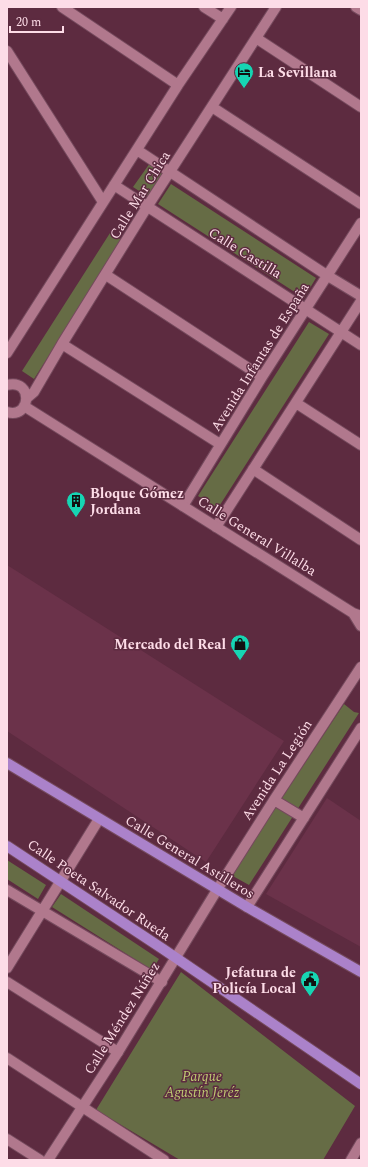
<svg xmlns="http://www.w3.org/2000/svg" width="368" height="1167" viewBox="0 0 368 1167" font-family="Spectral,serif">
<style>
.built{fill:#6b324a}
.green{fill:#666c45}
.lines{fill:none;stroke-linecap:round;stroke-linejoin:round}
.minor-casing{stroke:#754a5d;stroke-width:12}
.tertiary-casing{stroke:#754a5d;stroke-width:12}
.primary-casing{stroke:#754a5d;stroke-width:12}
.minor{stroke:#b1788d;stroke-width:10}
.tertiary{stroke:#b1788d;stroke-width:10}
.primary{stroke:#ab82ca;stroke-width:10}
.labels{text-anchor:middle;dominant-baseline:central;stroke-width:3;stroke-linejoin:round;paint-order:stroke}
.poi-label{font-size:14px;font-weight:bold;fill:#fddce7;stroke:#5d2b40;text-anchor:start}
.street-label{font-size:14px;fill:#fddce7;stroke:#5d2b40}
.park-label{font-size:14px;font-style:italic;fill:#beca72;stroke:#5d2b40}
</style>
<rect width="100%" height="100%" fill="#5d2b40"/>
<!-- built -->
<path class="built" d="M7,565L284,741L206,862L7,731Z
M327,798L361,821V947L266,894Z"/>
<!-- green -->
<path class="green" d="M150,163L166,174L150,198L133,187Z
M171,184L316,278L304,298L158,204Z
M110,233L122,240L34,379L22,371Z
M309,322L329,334L218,508L198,496Z
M344,704L354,712L359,713L249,885L231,875Z
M7,860L46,885L38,899L7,879Z
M61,894L159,959L152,970L52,907Z
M181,972L355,1106L323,1160H180L96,1110Z"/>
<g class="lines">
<!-- minor casing -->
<g class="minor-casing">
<path id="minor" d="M62,7L178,85
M204,7L223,19
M356,7L361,10
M256,38L361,107
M7,51L103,202
M212,107L361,204
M137,150L328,276L361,296
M114,185L361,345
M106,275L262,377
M62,344L220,444
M7,353L178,85L231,7
M27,398L34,392L62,344L147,207L276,7
M296,403L361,445
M253,469L361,540
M183,506L262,377L361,223
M216,527L361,301
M7,890L162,982
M7,968L99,819
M7,982L118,1052
M7,1058L164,1160
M7,1139L40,1160
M351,1160L361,1143"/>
</g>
<!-- tertiary casing -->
<g class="tertiary-casing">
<path id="tertiary" d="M7,385C34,378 31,420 7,412
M24,406L353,613L361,616
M353,613L361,626
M274,800L304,818
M247,907L361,728
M48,1160L118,1052L217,890L274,800L361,667"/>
</g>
<!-- primary casing -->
<g class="primary-casing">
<path id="primary" d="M7,763L247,907L361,972
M7,846L163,949L361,1084"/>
</g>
<!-- minor -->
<use href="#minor" class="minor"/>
<!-- tertiary -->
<use href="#tertiary" class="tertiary"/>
<!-- primary -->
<use href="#primary" class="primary"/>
</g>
<!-- icons -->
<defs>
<g id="hotel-pin" transform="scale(1)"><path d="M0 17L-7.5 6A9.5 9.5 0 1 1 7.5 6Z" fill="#16d5b3" stroke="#5d2b40"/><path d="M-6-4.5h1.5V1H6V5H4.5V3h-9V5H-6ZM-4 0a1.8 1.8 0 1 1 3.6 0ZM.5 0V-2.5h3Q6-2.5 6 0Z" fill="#111"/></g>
<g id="building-pin" transform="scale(1)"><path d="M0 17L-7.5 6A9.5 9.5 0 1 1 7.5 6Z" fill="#16d5b3" stroke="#5d2b40"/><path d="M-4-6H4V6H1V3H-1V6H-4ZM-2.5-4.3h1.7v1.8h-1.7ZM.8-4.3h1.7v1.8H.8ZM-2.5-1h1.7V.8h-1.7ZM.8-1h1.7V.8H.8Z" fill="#111"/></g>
<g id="shop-pin" transform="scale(1)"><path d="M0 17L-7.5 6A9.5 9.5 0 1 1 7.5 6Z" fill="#16d5b3" stroke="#5d2b40"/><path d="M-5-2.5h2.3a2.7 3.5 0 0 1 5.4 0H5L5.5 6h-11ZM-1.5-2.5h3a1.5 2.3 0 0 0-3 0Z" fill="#111"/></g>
<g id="civic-pin" transform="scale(1)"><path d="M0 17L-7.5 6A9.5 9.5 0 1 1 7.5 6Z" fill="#16d5b3" stroke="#5d2b40"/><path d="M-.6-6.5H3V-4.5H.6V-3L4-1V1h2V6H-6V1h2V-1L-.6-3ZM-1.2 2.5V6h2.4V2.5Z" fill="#111"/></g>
</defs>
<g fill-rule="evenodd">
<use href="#hotel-pin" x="244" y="72"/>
<use href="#building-pin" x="76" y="501"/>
<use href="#shop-pin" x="240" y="644"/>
<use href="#civic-pin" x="310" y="980"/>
</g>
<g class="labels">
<!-- poi labels -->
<g class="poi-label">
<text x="258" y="72">La Sevillana</text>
<text x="90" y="493">Bloque Gómez<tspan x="90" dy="16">Jordana</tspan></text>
<text x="226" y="644" text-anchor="end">Mercado del Real</text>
<text x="296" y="972" text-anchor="end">Jefatura de<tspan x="296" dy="16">Policía Local</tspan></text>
</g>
<!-- street labels -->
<g class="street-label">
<text transform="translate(140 195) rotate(-58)">Calle Mar Chica</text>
<text transform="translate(245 253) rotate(32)">Calle Castilla</text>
<text transform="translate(260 357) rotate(-58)">Avenida Infantas de España</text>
<text transform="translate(257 536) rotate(32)">Calle General Villalba</text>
<text transform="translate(277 770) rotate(-57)">Avenida La Legión</text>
<text transform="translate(190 857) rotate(31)">Calle General Astilleros</text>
<text transform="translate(99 890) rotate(34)">Calle Poeta Salvador Rueda</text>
<text transform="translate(122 1018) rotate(-58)">Calle Méndez Núñez</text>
</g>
<!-- park labels -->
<g class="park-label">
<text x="202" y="1076">Parque<tspan x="202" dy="16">Agustín Jeréz</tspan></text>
</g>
</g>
<!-- border -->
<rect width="368" height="1167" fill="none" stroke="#fddce7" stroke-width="16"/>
<!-- scale -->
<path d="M10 26v6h53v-6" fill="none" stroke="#fddce7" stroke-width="2"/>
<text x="16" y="26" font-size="12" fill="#fddce7" stroke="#5d2b40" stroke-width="3" paint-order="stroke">20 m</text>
</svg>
